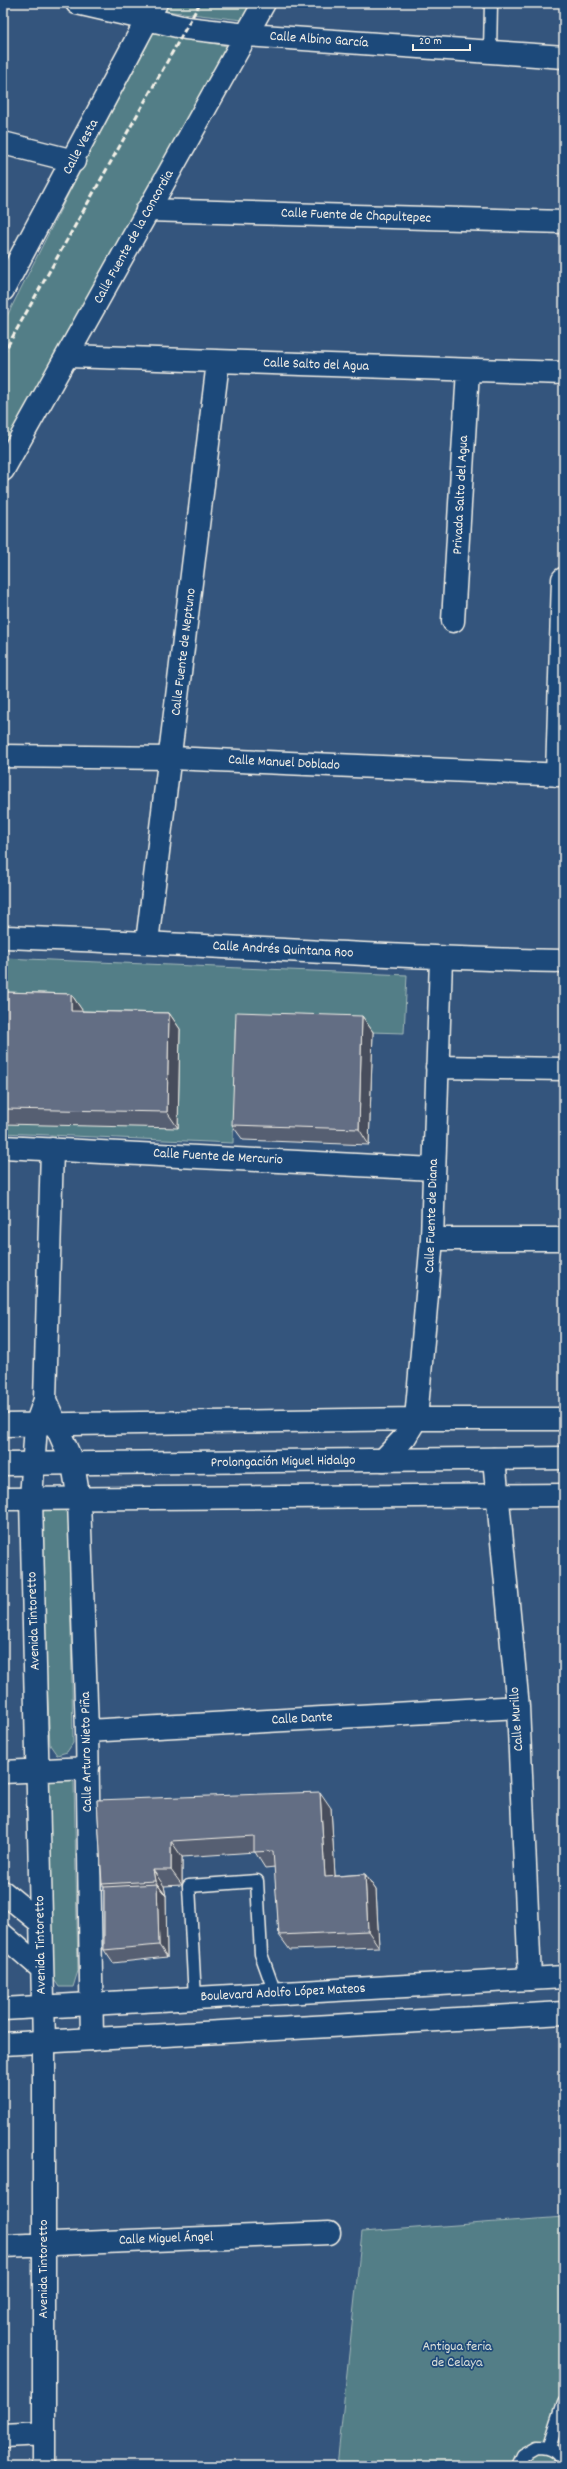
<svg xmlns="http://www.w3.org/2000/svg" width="567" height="2469" viewBox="0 0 567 2469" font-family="Dekko,sans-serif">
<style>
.green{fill:#527e87;stroke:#a3b8b8}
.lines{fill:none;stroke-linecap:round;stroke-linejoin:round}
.lane-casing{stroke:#f4f1e8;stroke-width:15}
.street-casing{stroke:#f4f1e8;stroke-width:25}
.secondary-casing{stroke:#f4f1e8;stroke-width:25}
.primary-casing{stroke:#f4f1e8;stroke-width:25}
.lane{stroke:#1f4a7a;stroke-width:12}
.street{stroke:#1f4a7a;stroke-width:22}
.secondary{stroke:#1f4a7a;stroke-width:22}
.primary{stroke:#1f4a7a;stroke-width:22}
.rail{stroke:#f4f1e8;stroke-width:3;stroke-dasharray:6 3;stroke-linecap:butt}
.wall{fill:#565f72;stroke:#f4f1e8}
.shaded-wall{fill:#464d5c;stroke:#f4f1e8}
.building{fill:#646e84;stroke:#f4f1e8}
.labels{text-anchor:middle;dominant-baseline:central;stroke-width:3.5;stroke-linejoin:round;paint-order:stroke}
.street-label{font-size:14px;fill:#f4f1e8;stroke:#1f4a7a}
.park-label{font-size:14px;fill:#dce0d9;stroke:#1f4a7a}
</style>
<rect width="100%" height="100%" fill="#34557d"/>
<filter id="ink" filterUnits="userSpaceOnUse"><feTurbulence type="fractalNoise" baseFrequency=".025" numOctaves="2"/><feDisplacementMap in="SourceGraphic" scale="8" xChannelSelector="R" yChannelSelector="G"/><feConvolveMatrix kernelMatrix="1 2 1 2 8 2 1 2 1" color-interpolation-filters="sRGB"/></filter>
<g filter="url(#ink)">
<!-- green -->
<path class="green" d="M166,3H251L242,20L166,11Z
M152,32L232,47L3,450V324L85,161L147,46Z
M3,958L407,975L404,1033L235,1028L233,1143L3,1133Z
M44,1507L64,1509L69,1517L73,1743L67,1752L57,1755L50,1745L39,1516Z
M51,1773H64L74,1782L78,1971L73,1987H59L53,1978L47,1788Z
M564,2217V2466H337L362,2232Z"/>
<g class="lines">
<!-- lane casing -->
<g class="lane-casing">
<path id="lane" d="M490,52L491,3
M195,1998L189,1886L257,1881L261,1954L275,1993
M549,2448L564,2402
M518,2466L523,2455L537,2447C550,2447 561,2452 563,2466"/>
</g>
<!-- street casing -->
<g class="street-casing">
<path id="street" d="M3,143L74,161
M147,210L564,222
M69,356L564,373
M453,621L468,370
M557,775L563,579
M147,942L218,362
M437,1067L564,1069
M3,1147L434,1169
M432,1239H564
M45,1400L73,1464L79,1500L87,1731L92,2039
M3,1425L416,1419H564
M494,1459L518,1707L530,1979
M383,1460L405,1437L416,1419L432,1239L441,959
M87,1731L518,1707
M3,1772L88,1768
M3,1892L41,1923
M3,1935L41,1968
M3,2246L329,2233
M3,2436L44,2434
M44,2466V2042L31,1499L36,1425L45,1400L52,1149"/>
</g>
<!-- secondary casing -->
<g class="secondary-casing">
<path id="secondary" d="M77,3L186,28L247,35L564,57
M3,290L156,3
M3,470L264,3
M3,756L171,758L564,775
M3,937C190,943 377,958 564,961
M3,1464L564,1458
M3,1499L564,1495"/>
</g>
<!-- primary casing -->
<g class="primary-casing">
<path id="primary" d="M3,2009L564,1977
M3,2044L564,2013"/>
</g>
<!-- lane -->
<use href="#lane" class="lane"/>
<!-- street -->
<use href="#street" class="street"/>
<!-- secondary -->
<use href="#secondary" class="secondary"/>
<!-- primary -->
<use href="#primary" class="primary"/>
<!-- rail -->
<path class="rail" d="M3,354L200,3"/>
</g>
<!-- wall -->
<path class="wall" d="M545,3H564V5Z
M3,992L71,994L82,1010V1011L169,1013L180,1029L178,1128L3,1124Z
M362,1016L373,1032L369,1145L243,1140L232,1125Z
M97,1800L331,1808L335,1876L365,1874L376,1890L379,1947L290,1950L279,1935L275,1867L265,1868L255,1852L182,1857V1885L164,1886L166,1896L167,1957L113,1963L104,1950V1887L102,1884Z"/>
<!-- shaded-wall -->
<path class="shaded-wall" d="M71,994L82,1010V1026L71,1011Z
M169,1013L180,1029L178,1128L167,1112Z
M362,1016L373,1032L369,1145L359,1129Z
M320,1792L331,1808L336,1892L325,1877Z
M171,1841L182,1857V1885L171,1870Z
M153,1870L164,1886L166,1896L155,1881Z
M365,1874L376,1890L379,1947L368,1931Z
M157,1884L166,1896L167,1957L159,1945Z"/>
<!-- building -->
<path class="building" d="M3,992L71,994V1011L169,1013L167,1112L3,1109Z
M236,1012L362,1016L359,1129L232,1125Z
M320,1792L325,1877L365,1874L368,1931L279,1935L273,1851L254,1852V1836L171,1841V1870H153L155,1881L102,1884L97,1800Z
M157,1884L159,1945L104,1950V1887Z"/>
</g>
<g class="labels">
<!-- street labels -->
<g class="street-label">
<text transform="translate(319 40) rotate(4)">Calle Albino García</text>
<text transform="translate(81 147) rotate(-62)">Calle Vesta</text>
<text transform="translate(356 216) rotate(2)">Calle Fuente de Chapultepec</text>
<text transform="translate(134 237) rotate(-61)">Calle Fuente de la Concordia</text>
<text transform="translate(316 365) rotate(2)">Calle Salto del Agua</text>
<text transform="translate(461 495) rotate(-87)">Privada Salto del Agua</text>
<text transform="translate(184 652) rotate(-83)">Calle Fuente de Neptuno</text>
<text transform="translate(284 763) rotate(3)">Calle Manuel Doblado</text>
<text transform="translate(283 950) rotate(3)">Calle Andrés Quintana Roo</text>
<text transform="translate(218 1157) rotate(3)">Calle Fuente de Mercurio</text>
<text transform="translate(432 1216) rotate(-88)">Calle Fuente de Diana</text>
<text transform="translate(283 1462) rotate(-1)">Prolongación Miguel Hidalgo</text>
<text transform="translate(34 1621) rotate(-92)">Avenida Tintoretto</text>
<text transform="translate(302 1719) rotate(-3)">Calle Dante</text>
<text transform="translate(517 1719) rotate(-94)">Calle Murillo</text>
<text transform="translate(87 1752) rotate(-91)">Calle Arturo Nieto Piña</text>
<text transform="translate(41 1945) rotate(-91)">Avenida Tintoretto</text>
<text transform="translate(283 1993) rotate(-3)">Boulevard Adolfo López Mateos</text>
<text transform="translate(166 2239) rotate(-2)">Calle Miguel Ángel</text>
<text transform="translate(44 2269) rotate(-90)">Avenida Tintoretto</text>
</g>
<!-- park labels -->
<g class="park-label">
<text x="457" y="2347">Antigua feria<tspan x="457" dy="16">de Celaya</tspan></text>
</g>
</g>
<!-- margin -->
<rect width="567" height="2469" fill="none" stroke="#1f4a7a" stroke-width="16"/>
<rect x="8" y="8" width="551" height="2453" fill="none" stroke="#f4f1e8" stroke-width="1.5" filter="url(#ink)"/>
<!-- scale -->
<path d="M413 44v6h57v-6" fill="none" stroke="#f4f1e8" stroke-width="2"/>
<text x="419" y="44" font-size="12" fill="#f4f1e8" stroke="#1f4a7a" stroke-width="3" paint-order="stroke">20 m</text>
</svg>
